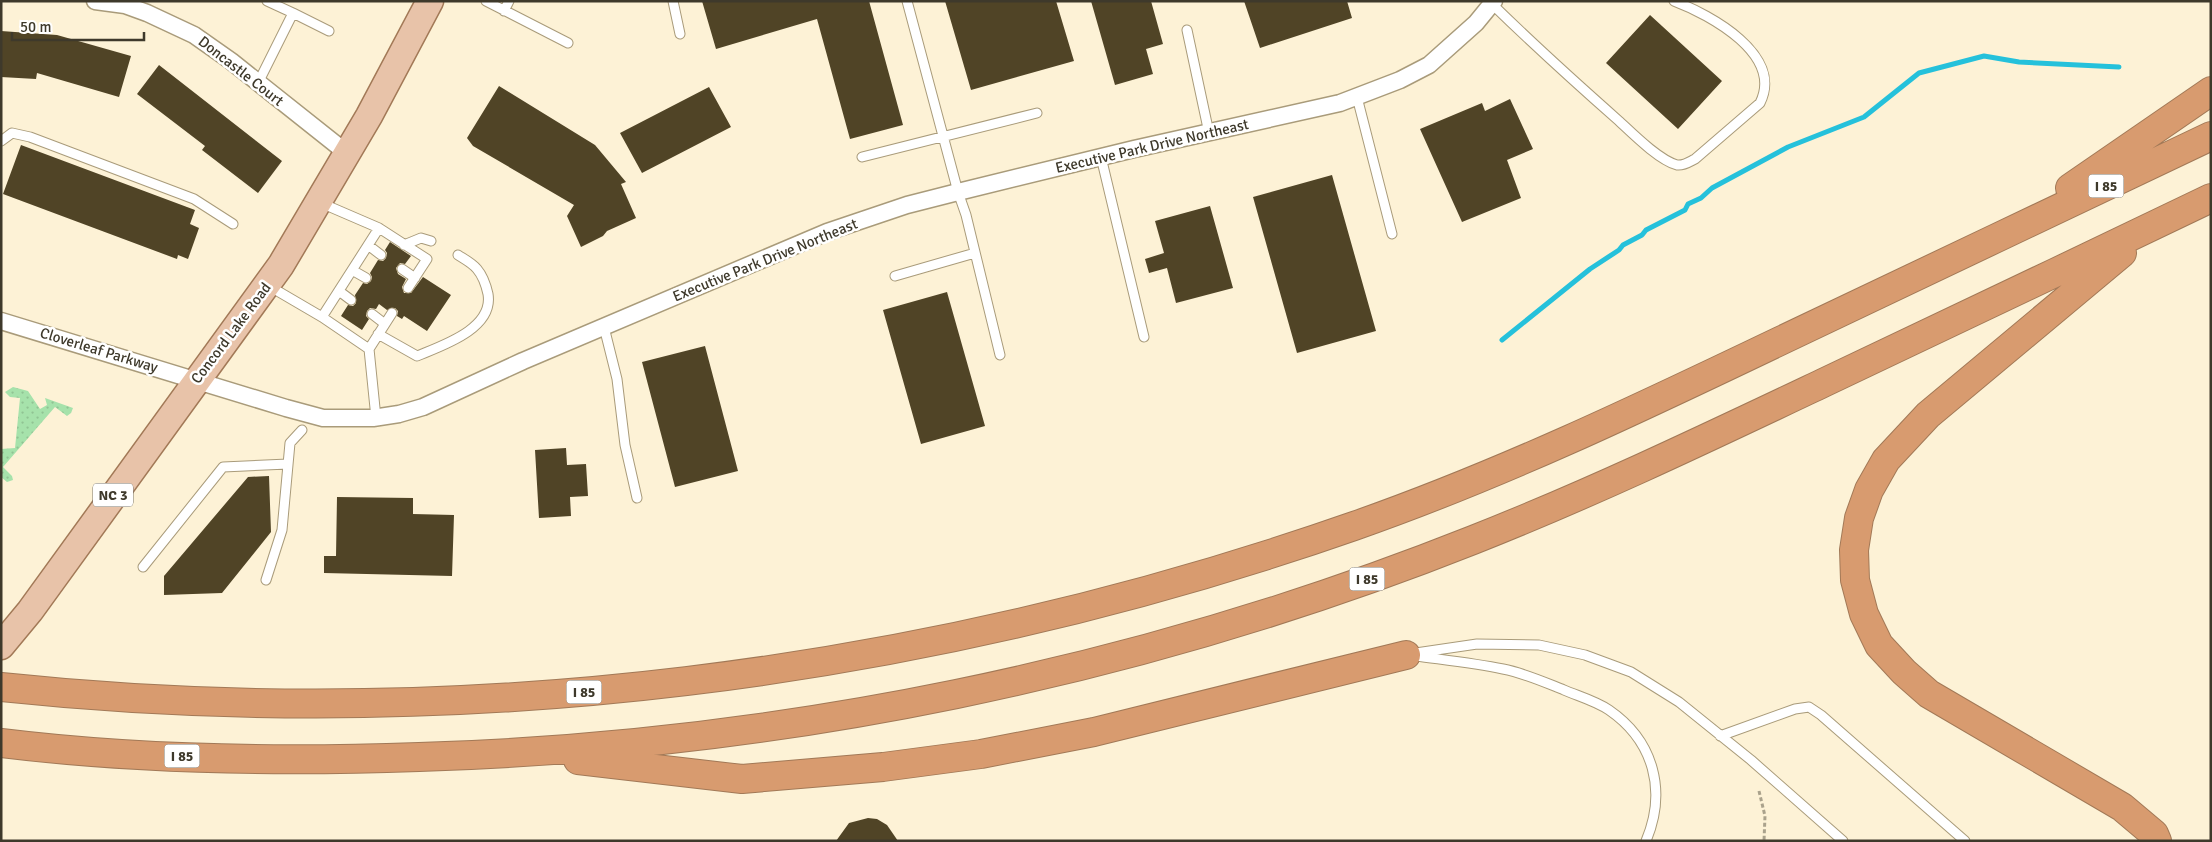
<svg xmlns="http://www.w3.org/2000/svg" width="2212" height="842" viewBox="0 0 2212 842" font-family="Signika,sans-serif">
<style>
.grass{fill:url(#grass-dots)}
.lines{fill:none;stroke-linecap:round;stroke-linejoin:round}
.stream{stroke:#25c1db;stroke-width:5}
.building{fill:#504426}
.lane-casing{stroke:#a99b7a;stroke-width:11}
.street-casing{stroke:#a99b7a;stroke-width:19}
.primary-casing{stroke:#a27957;stroke-width:29}
.highway-casing{stroke:#a27957;stroke-width:30}
.path{stroke:#aaa28c;stroke-width:3;stroke-dasharray:4 2.5;stroke-linecap:butt}
.lane{stroke:#fff;stroke-width:9}
.street{stroke:#fff;stroke-width:16}
.primary{stroke:#e8c3a9;stroke-width:26}
.highway{stroke:#d89b6f;stroke-width:28}
.labels{text-anchor:middle;dominant-baseline:central;stroke-width:5;stroke-linejoin:round;paint-order:stroke}
.shield{fill:#fff;stroke:#78746b;stroke-width:1}
.shield-label{font-size:14px;font-weight:bold;fill:#3e392b}
.street-label{font-size:15px;fill:#3e392b;stroke:#fff}
</style>
<defs>
<pattern id="grass-dots" width="8" height="8" patternUnits="userSpaceOnUse" patternTransform="scale(1.25)"><rect width="8" height="8" fill="#a6e2ab"/><path d="M2 2h.1M6 6h.1" fill="none" stroke="#90c393" stroke-width="1.8" stroke-linecap="round"/></pattern>
</defs>
<rect width="100%" height="100%" fill="#fdf2d6"/>
<!-- grass -->
<path class="grass" d="M13,387L28,391L40,409L47,405L45,398L73,408L71,413L67,416L55,407L3,467L12,476L13,480L7,482L1,477V449L15,448L20,398L10,397L5,392Z"/>
<g class="lines">
<!-- stream -->
<path class="stream" d="M1502,340L1590,269L1619,250L1623,245L1642,235L1646,230L1685,210L1688,204L1701,198L1712,188L1788,147L1864,117L1919,73L1984,56L2019,62L2119,67"/>
</g>
<!-- building -->
<path class="building" d="M702,1H869L903,125L850,139L817,19L716,49Z
M945,1H1056L1074,61L971,90Z
M1091,1H1151L1163,44L1146,49L1153,74L1115,85Z
M1244,1H1347L1352,18L1260,48Z
M1650,15L1722,81L1678,129L1606,63Z
M1,31L57,35L131,56L119,97L37,73L36,79L1,77Z
M159,65L282,161L258,193L202,150L205,146L137,94Z
M499,86L595,145L626,182L621,184L636,218L607,231L603,236L581,247L567,216L574,205L473,146L467,138Z
M709,87L731,127L642,173L620,133Z
M1510,99L1533,149L1507,160L1521,198L1462,222L1420,129L1482,103L1485,111Z
M21,145L195,210L190,224L199,228L188,259L178,255L177,259L3,194Z
M1332,175L1376,331L1297,353L1253,197Z
M1210,206L1233,288L1176,303L1167,268L1149,273L1145,259L1164,253L1155,221Z
M390,242L411,256L405,264L400,263L396,268L398,274L406,279L402,287L404,293H411L423,277L451,295L427,331L404,316L402,319L397,316L398,311L395,308L387,310L379,304L376,309L370,308L367,311L366,316L369,319L362,330L341,316L348,305L353,306L356,303L355,295L363,283L367,284L371,281L372,277L370,273L378,260L383,261L386,258L387,253L385,250Z
M947,292L985,426L921,444L883,310Z
M705,346L738,471L675,487L642,362Z
M566,448L567,465L586,464L588,496L570,497L571,516L539,518L535,450Z
M269,476L271,532L222,593L164,595V576L248,477Z
M337,497L413,498V514L454,515L452,576L324,573V556H336Z
M868,818L877,819L887,825L898,841H836L849,823Z"/>
<g class="lines">
<!-- lane casing -->
<g class="lane-casing">
<path id="lane" d="M267,1L293,13
M486,1L568,43
M673,1L680,34
M907,1L958,192L966,215L1000,355
M1492,4C1533,44 1576,83 1619,121C1633,134 1659,160 1677,165C1684,166 1689,162 1695,159L1760,103C1784,55 1711,15 1674,1
M504,11L509,1
M1187,30L1209,133
M258,83L293,13L329,31
M1357,97L1392,234
M1,141L12,133L30,137L194,199L233,224
M862,157L1037,113
M1101,157L1144,337
M379,228L427,259L408,288
M368,245L381,255
M404,245L421,238L431,241
M402,269L415,278
M352,270L366,278
M895,276L975,253
M269,286L322,317L379,228L321,203
M339,291L351,300
M372,314L385,324
M322,317L369,349L376,418
M604,327L617,379L625,445L637,498
M378,334L417,356C441,346 494,329 488,294C486,285 483,276 477,269C472,263 464,259 458,255
M369,349L392,313
M143,567L223,467L288,464
M266,580L282,530L290,443L302,430
M1409,654L1477,644L1539,645L1585,655L1631,672L1679,702L1751,760L1843,841
M1416,656C1445,660 1474,663 1503,669C1524,673 1544,682 1564,690C1578,696 1596,701 1609,710C1654,741 1667,791 1646,841
M1720,736L1795,709L1809,707L1821,715L1965,841"/>
</g>
<!-- street casing -->
<g class="street-casing">
<path id="street" d="M95,1L125,5L147,13L194,35L231,61L348,154
M1,321L286,408L323,418H373L399,414L423,407L523,361L827,232L907,205L958,192L1134,149L1340,103L1400,80L1429,65L1476,23L1494,1"/>
</g>
<!-- primary casing -->
<g class="primary-casing">
<path id="primary" d="M1,646L30,611L281,265L369,116L430,1"/>
</g>
<!-- highway casing -->
<g class="highway-casing">
<path id="highway" d="M2070,188L2211,91
M2122,253L1928,415L1886,460L1869,490L1859,518L1854,550L1855,580L1864,614L1879,645L1904,672L1929,694L2122,807L2154,834L2157,841
M1,687C456,735 922,677 1354,526C1500,475 1640,408 1780,341C1924,273 2067,204 2211,136
M1,743C139,760 280,762 419,757C779,746 1138,673 1473,540C1592,493 1707,438 1823,383C1952,322 2082,260 2211,198
M578,760L742,779L883,767L981,754L1094,732L1406,655"/>
</g>
<!-- path -->
<path class="path" d="M1759,791L1765,816L1764,841"/>
<!-- lane -->
<use href="#lane" class="lane"/>
<!-- street -->
<use href="#street" class="street"/>
<!-- primary -->
<use href="#primary" class="primary"/>
<!-- highway -->
<use href="#highway" class="highway"/>
</g>
<g class="labels">
<!-- shield labels -->
<g class="shield">
<rect x="2088.5" y="174.5" width="35" height="23" rx="4"/>
<rect x="93" y="483.5" width="40" height="23" rx="4"/>
<rect x="1349.5" y="567.5" width="35" height="23" rx="4"/>
<rect x="566.5" y="680.5" width="35" height="23" rx="4"/>
<rect x="164.5" y="744.5" width="35" height="23" rx="4"/>
</g>
<g class="shield-label">
<text x="2106" y="186">I 85</text>
<text x="113" y="495">NC 3</text>
<text x="1367" y="579">I 85</text>
<text x="584" y="692">I 85</text>
<text x="182" y="756">I 85</text>
</g>
<!-- street labels -->
<g class="street-label">
<text transform="translate(241 71) rotate(38)">Doncastle Court</text>
<text transform="translate(1152 146) rotate(-13)">Executive Park Drive Northeast</text>
<text transform="translate(765 260) rotate(-22)">Executive Park Drive Northeast</text>
<text transform="translate(231 333) rotate(-53)">Concord Lake Road</text>
<text transform="translate(99 350) rotate(17)">Cloverleaf Parkway</text>
</g>
</g>
<!-- border -->
<rect width="2212" height="842" fill="none" stroke="#3e392b" stroke-width="5"/>
<!-- scale -->
<path d="M12 32v8h132v-8" fill="none" stroke="#3e392b" stroke-width="2.5"/>
<text x="20" y="32" font-size="15" fill="#3e392b" stroke="#ffffff" stroke-width="4" paint-order="stroke">50 m</text>
</svg>
